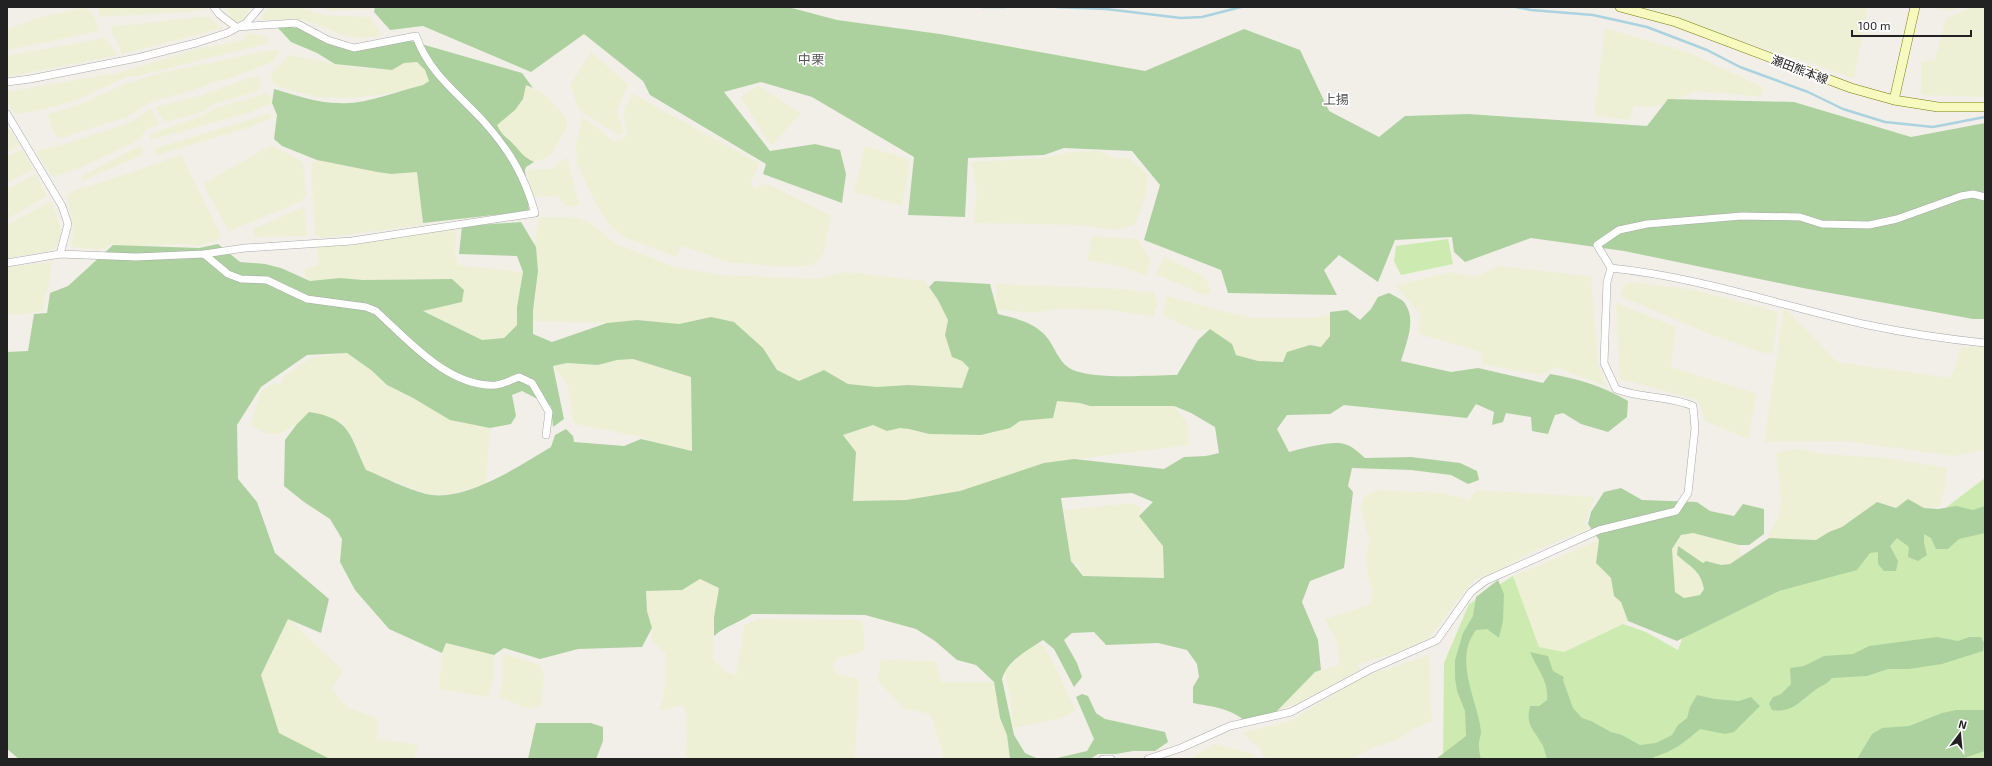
<svg xmlns="http://www.w3.org/2000/svg" width="1992" height="766" viewBox="0 0 1992 766" font-family="'Exo 2','Noto Sans JP',sans-serif">
<style>
.farmland{fill:#eef0d5}
.grass{fill:#cdebb0}
.forest{fill:#add19e;fill-rule:evenodd}
.lines{fill:none;stroke-linecap:round;stroke-linejoin:round}
.stream{stroke:#aad3df;stroke-width:2.5}
.street-casing{stroke:#a9a9a9;stroke-width:8}
.secondary-casing{stroke:#707d05;stroke-width:10}
.street{stroke:#fff;stroke-width:7}
.secondary{stroke:#f7fabf;stroke-width:9}
.labels{text-anchor:middle;dominant-baseline:central;stroke-width:3.5;stroke-linejoin:round;paint-order:stroke}
.street-label{font-size:12px;fill:#222;stroke:#fff}
.neighbourhood-label{font-size:13px;fill:#555;stroke:#fff}
</style>
<rect width="100%" height="100%" fill="#f2efe9"/>
<!-- farmland -->
<path class="farmland" d="M101,7H208V8L187,12L101,17L98,8Z
M237,7L250,8L243,20L237,23L232,20L227,13V9Z
M270,7H300L322,15L371,17L381,36L360,38L342,35L314,23L295,19L260,20Z
M318,7H371V9L331,11Z
M1647,7H1868L1854,79L1822,67L1710,31Z
M1929,7H1961L1949,11Z
M1972,7H1985V97L1921,95V62L1935,59L1946,18Z
M82,8L89,10L94,17L99,31L7,50V29L34,19Z
M199,17H209L223,28L122,54L110,27Z
M1605,28L1690,53L1764,88L1761,97L1697,91L1654,107L1634,106L1629,120L1594,115Z
M250,33L266,37L269,43L138,76H128L77,100L37,111L14,114L7,102V92L117,73L197,49L240,41Z
M105,38L118,55L7,77V56Z
M276,49L281,50L273,61L262,66L228,79L217,81L196,89L151,102L127,117L60,138L53,132L48,114L81,104L122,85L160,73Z
M591,52L628,84L617,111L623,131L620,136L579,110L570,85Z
M289,55L351,67L391,70L404,63L417,62L425,70L429,81L423,85L381,95L347,98L317,97L281,88L273,83L271,74Z
M252,77H259L261,86L258,91L213,104L203,112L164,122L155,107L202,95Z
M526,85L546,96L567,119V128L552,153L544,159L534,162L520,154L514,145L502,136L496,125L501,119L508,117L523,99Z
M758,86L801,113L771,146L740,97Z
M266,93L271,97L272,103L247,113L151,140L150,135L152,133L204,115L215,108Z
M633,94L759,163L751,183L754,189L765,183L831,216L824,253L813,265L785,267L728,262L681,246L676,257L626,238L611,227L593,198L577,164L576,146L582,117L602,131L613,142L624,139L627,133L624,116L626,105Z
M151,108L160,125L148,128L137,141L84,166L52,177L37,154L38,150L59,146L132,122Z
M271,113V118L250,127L157,155L153,149Z
M9,128L20,145L7,152V129Z
M271,145L303,162L306,194L302,201L229,231L203,184Z
M139,146L143,151L142,155L82,181V176Z
M865,146L910,160L902,206L854,192Z
M22,149L33,169L7,183V157Z
M1099,151L1117,159L1129,158L1148,175L1146,195L1135,224L1118,230L1078,225L973,223L977,192L971,162L1045,158L1071,152Z
M181,155L221,236L216,241L198,246L185,244L140,246L110,244L103,250L72,247L73,225L67,196L76,189L88,187Z
M567,157L579,205L571,207L565,206L558,195L535,197L529,185L527,170L551,169Z
M317,160L377,172L391,174L417,172L423,225L321,238L315,234L311,163Z
M36,174L47,196L7,219V189Z
M51,201L61,228L60,239L56,247L49,251L7,258V225Z
M305,206L307,236L255,237L254,229Z
M540,217L579,218L594,226L614,243L674,267L722,275L816,279L846,272L924,281L938,300L948,320L945,335L962,361L969,368L962,388L908,385L877,387L848,384L824,370L799,381L777,370L763,348L711,317L679,324L637,320L607,323L533,321L538,271L534,245Z
M457,229L455,253L458,265L523,272L517,307V325L504,338L482,340L423,310L438,306L452,279L363,280L340,278L310,281L305,276L304,270L319,264L316,246Z
M1092,236L1138,239L1151,261L1146,275L1115,265L1087,260Z
M1164,257L1201,275L1208,282L1210,291L1206,296L1156,274Z
M52,262L48,290L45,292L43,311L20,315L7,314V267Z
M1498,266L1591,276L1598,362L1607,387L1555,367L1541,375L1482,364L1481,352L1419,334L1421,315L1396,286L1448,272L1476,277Z
M1631,282L1694,290L1778,312L1773,353H1764L1712,335L1620,296L1624,285Z
M997,284L1109,288L1154,293L1158,305L1153,316L1109,310L1059,309L1031,313L995,309Z
M1167,296L1229,313L1257,318H1314L1330,314V336L1321,347L1310,346L1283,362L1258,361L1236,355L1210,329L1197,331L1165,317L1163,314Z
M1616,303L1676,327L1671,367L1757,394L1748,439L1705,421L1698,400L1620,379Z
M1784,307L1837,362L1951,378L1961,347H1985V450L1954,456L1844,441L1764,442Z
M347,353L371,370L387,385L413,398L450,419L490,428L486,485L446,495L427,494L366,470L352,436L341,422L309,412L297,424L292,426L280,434L266,433L251,425L261,391L272,384H281L284,376L312,357Z
M633,359L691,377L692,451L653,442L641,437L576,424L573,421L568,386L553,366L567,363L598,365L617,360Z
M1057,401L1080,403L1090,406H1174L1188,425L1189,445L1044,463L960,491L906,500L853,501L856,452L843,435L873,425L887,431L900,428L909,429L929,434L1010,428L1019,421L1053,418Z
M1799,449L1825,454L1885,458L1947,468L1945,490L1939,507L1924,508L1908,499L1897,507L1877,502L1842,527L1816,540L1769,538V533L1779,517L1781,497L1776,453L1785,450Z
M1378,490L1442,493L1469,500L1477,490L1595,497L1589,510L1585,524L1590,528L1531,552L1500,570L1474,580L1428,639L1393,654L1358,664L1360,670L1298,703L1277,711L1315,672L1339,665L1338,644L1325,619L1371,604L1373,590L1369,581L1366,559L1369,539L1360,507L1365,496Z
M1134,503L1141,508L1139,516L1163,546L1164,578L1083,576L1078,564L1071,561L1064,510Z
M1693,533L1739,545L1741,557L1730,564L1721,565L1714,563H1703L1678,546L1677,555L1697,571L1701,576L1704,589L1700,595L1684,598L1675,592L1672,549L1681,535Z
M1599,540L1596,563L1611,578L1614,596L1621,602L1628,621L1564,652L1539,647L1513,576Z
M699,579L719,588L714,617L713,659L726,672L736,676L744,625L758,619H768L858,620L863,623L865,649L861,652L838,658L833,665L836,674L859,679L855,759H685L687,744L686,713L681,705L659,711L664,696L666,654L651,640L652,628L647,611L646,590H682Z
M288,618L343,671L331,689L347,707L378,719L377,739L418,745L414,759H330L279,733L261,675Z
M446,643L494,655V676L488,697L439,689L442,653Z
M1038,643L1046,649L1076,710L1062,718L1013,728L1010,694L1004,672L1018,657Z
M502,653L540,665L544,674L541,707L525,708L499,697L503,679Z
M1429,655L1432,721L1413,729L1397,740L1372,748L1352,759H1279L1264,757L1259,747L1241,733L1290,721L1362,677Z
M881,660L936,661L941,682H994L1000,718L1007,735L1010,759H942L943,754L930,714L905,709L877,680Z
M1215,744L1253,754L1256,759H1190Z"/>
<!-- grass -->
<path class="grass" d="M1448,239L1453,264L1401,275L1394,261L1396,246Z
M1985,478V759H1443L1444,663L1469,604L1513,576L1539,647L1564,652L1623,624L1646,632L1678,650L1684,634L1940,512Z"/>
<!-- forest -->
<path class="forest" d="M375,7H788L837,20L940,34L1145,71L1244,29L1300,50L1329,111L1379,137L1405,116L1468,114L1647,126L1668,99L1794,102L1911,137L1985,123V319H1973L1803,288L1624,251L1531,238L1465,262L1454,252L1452,237L1395,240L1378,282L1339,255L1324,270L1337,295L1228,293L1221,270L1144,240L1160,185L1132,151L1064,148L1044,155L968,158L965,217L908,215L914,157L812,97L761,82L724,92L770,151L815,144L840,150L846,174L842,203L763,174L766,164L650,95L643,81L584,34L531,72L423,26L390,30L374,12Z
M290,27L303,29L345,47L397,37L522,73L533,88L526,85L523,99L515,110L497,125C503,137 506,136 514,145C523,154 521,155 534,162L526,167L525,170L529,211L423,223L417,172L391,174L377,172L317,160L282,146L274,139L277,115L272,103L274,89C295,95 317,103 339,103C365,105 397,91 423,85L429,81L425,70L417,62L404,63L392,70L335,64L317,53L291,42L278,28Z
M521,222L536,247L538,271L533,311V334L552,342L607,323L637,320L679,324L711,317L734,322L763,348L777,370L799,381L824,370L848,384L877,387L908,385L962,388L969,368L962,361L952,357L945,335L948,320L938,300L929,287L935,281L990,284L998,314C1014,318 1030,321 1043,333C1055,344 1057,363 1073,370C1097,380 1151,375 1177,375L1198,340L1210,329L1232,344L1236,355L1258,361L1283,362L1287,352L1310,345L1321,347L1330,336V312L1347,310L1360,320L1371,309L1378,297L1389,293C1393,295 1399,298 1403,301C1418,318 1406,343 1401,361L1451,372L1478,368L1543,383L1550,374C1576,378 1605,387 1628,401L1627,417L1608,432L1581,424L1563,413L1555,415L1548,434L1532,431L1531,417L1506,413L1503,422L1492,425L1494,412L1476,404L1467,418L1344,405L1330,414L1287,415L1277,429L1289,452C1300,449 1334,440 1344,444C1353,446 1359,453 1365,458L1411,457L1460,463L1477,471L1479,480L1468,484L1451,475L1411,470L1352,468L1348,486L1353,492L1344,568L1310,581L1302,602L1318,640L1321,670L1315,672L1277,711L1262,718L1246,722C1231,708 1213,707 1193,703V687L1199,677L1197,664L1187,650L1158,643L1106,645L1094,632L1072,633L1064,640L1077,663L1082,677L1074,687L1054,649L1043,640C1028,650 1007,661 1002,679L1014,735L1025,753L1038,759H1010L1007,735L1000,718L994,682L976,665L957,660L935,641L916,629L865,615L752,614C739,623 725,626 714,636V617L719,588L700,579L682,590L646,591L647,611L652,628L642,647L578,649L540,659L504,648L494,655L446,643L442,653L389,629L355,590L340,562L342,539L330,519L304,502L284,486L285,440L297,424L309,412C351,418 350,436 366,470C386,478 406,489 426,494C464,503 519,466 551,447L555,435L566,429L573,436L574,442L624,446L641,439L692,451L691,377L633,359L617,360L598,365L567,363L553,366L564,419L553,427L551,406L522,391L512,395L516,416L511,424L490,428L450,420L413,398L387,385L371,370L347,353L307,355L261,387L237,425L238,479L257,502L275,553L329,599L321,633L288,619L261,675L279,733L330,759H19L7,749V352L28,351L34,314L47,313L50,293L68,286L113,245L199,248L218,244L240,262L265,264L281,268L310,281L340,278L363,280L452,279L464,290L462,302L423,311L482,340L504,338L517,325V307L523,272L517,256L459,254L462,226ZM1057,401L1080,403L1090,406H1174L1191,413L1215,427L1219,453L1206,456L1184,457L1164,469L1074,459L1044,463L960,491L906,500L853,501L856,452L843,435L873,425L887,431L900,428L909,429L929,434L981,435L1010,428L1020,421L1053,418ZM1132,493L1153,502L1139,516L1163,546L1164,578L1083,576L1071,561L1061,498Z
M1621,488L1642,500L1697,502L1710,511L1734,516L1743,504L1764,509V534L1749,545H1739L1693,533L1681,535L1672,549L1675,592L1684,598L1700,595L1704,589C1700,569 1691,568 1677,555L1678,546L1703,563L1706,561L1721,565L1730,564L1769,538L1816,540L1829,532L1842,527L1877,502L1896,508L1908,499L1924,508L1938,509L1956,506L1973,510L1985,506V533L1959,539L1948,549H1936L1931,538L1924,534V543L1927,555L1918,561L1908,557L1909,547L1897,538L1890,546L1898,561L1896,571H1884L1878,564V552L1870,553L1857,570L1779,591L1677,641L1628,621L1621,602L1614,596L1611,578L1596,563L1599,540L1588,524L1591,512L1604,492Z
M1498,580L1504,594L1503,621L1499,638L1487,629L1476,630C1453,661 1477,698 1481,731C1481,737 1478,742 1479,747C1479,751 1480,755 1481,759H1436L1466,736L1465,711L1457,691L1455,678V660L1463,633L1473,616L1476,597Z
M1937,637L1958,641L1969,637H1981L1984,643L1983,651L1942,664L1909,669H1888L1867,676L1832,678C1827,685 1820,686 1814,691C1799,702 1792,713 1772,710L1769,704L1773,697L1781,694L1791,684L1790,668L1804,666L1824,656L1853,654L1869,646Z
M1530,652L1548,656L1553,671L1564,677L1563,680L1573,708L1582,718L1591,721L1611,732L1622,735L1640,745L1656,743L1672,735L1678,725L1687,718L1690,707L1697,695L1715,699L1739,701L1751,697L1760,706L1734,732L1725,734L1700,729C1685,742 1674,751 1654,757L1653,759H1547C1545,753 1544,746 1540,741C1531,726 1526,724 1530,706H1539L1547,700C1549,681 1537,669 1530,652Z
M1082,694L1088,696L1096,713L1105,719L1165,732L1168,742L1155,751H1133L1116,754H1098L1090,759H1053L1087,751L1094,739L1076,697Z
M1956,710H1985V751L1961,759H1857L1872,734L1882,728L1909,726L1942,713Z
M536,723H591L603,727V741L596,759H528Z"/>
<g class="lines">
<!-- stream -->
<path class="stream" d="M983,7H1005
M1056,7L1106,9L1181,18L1202,17L1241,7
M1516,7L1531,10L1593,15L1647,27L1707,50L1740,67L1808,92L1843,109L1885,122L1933,127L1985,117"/>
<!-- street casing -->
<g class="street-casing">
<path id="street" d="M7,82L30,79L137,58L196,43L227,33L246,23L260,7
M7,114L62,206L68,224L60,254
M204,254L228,274L241,279L267,280L307,299L366,307L376,311C408,340 449,388 496,385C503,384 512,380 519,377L532,383L549,412L546,435
M7,263L60,254L136,257L204,254L245,248L352,241L535,213C525,177 510,151 485,123C460,95 429,74 416,36L354,48L328,40L296,23L236,27L219,14L214,7
M1611,268C1699,277 1782,306 1868,325C1906,333 1946,339 1985,343
M1103,759H1111
M1148,759L1181,748L1230,726L1291,712L1371,669L1437,640L1471,592L1485,581L1599,530L1676,511L1688,493L1695,428L1693,406C1667,395 1641,399 1616,389L1604,363L1607,282L1611,268L1597,245L1619,230L1647,224L1742,216L1800,217L1822,224L1869,225L1897,219L1961,196L1973,194L1985,197"/>
</g>
<!-- secondary casing -->
<g class="secondary-casing">
<path id="secondary" d="M1620,7L1676,22L1851,88L1894,100L1938,107H1985
M1894,100L1915,7"/>
</g>
<!-- street -->
<use href="#street" class="street"/>
<!-- secondary -->
<use href="#secondary" class="secondary"/>
</g>
<g class="labels">
<!-- street labels -->
<g class="street-label">
<text transform="translate(1800 69) rotate(21)">瀬田熊本線</text>
</g>
<!-- neighbourhood labels -->
<g class="neighbourhood-label">
<text x="811" y="59">中栗</text>
<text x="1336" y="99">上揚</text>
</g>
</g>
<!-- border -->
<rect width="1992" height="766" fill="none" stroke="#222222" stroke-width="16"/>
<!-- north arrow -->
<g transform="translate(1960 734) rotate(16)" stroke="#ffffff" stroke-width="3" paint-order="stroke">
<path d="M0-3L7 15L0 10L-7 15Z" fill="#222222"/>
<text y="-6" font-size="11" font-weight="bold" text-anchor="middle" fill="#222222">N</text>
</g>
<!-- scale -->
<path d="M1852 30v6h119v-6" fill="none" stroke="#222222" stroke-width="2"/>
<text x="1858" y="30" font-size="12" fill="#222222" stroke="#ffffff" stroke-width="3" paint-order="stroke">100 m</text>
</svg>
